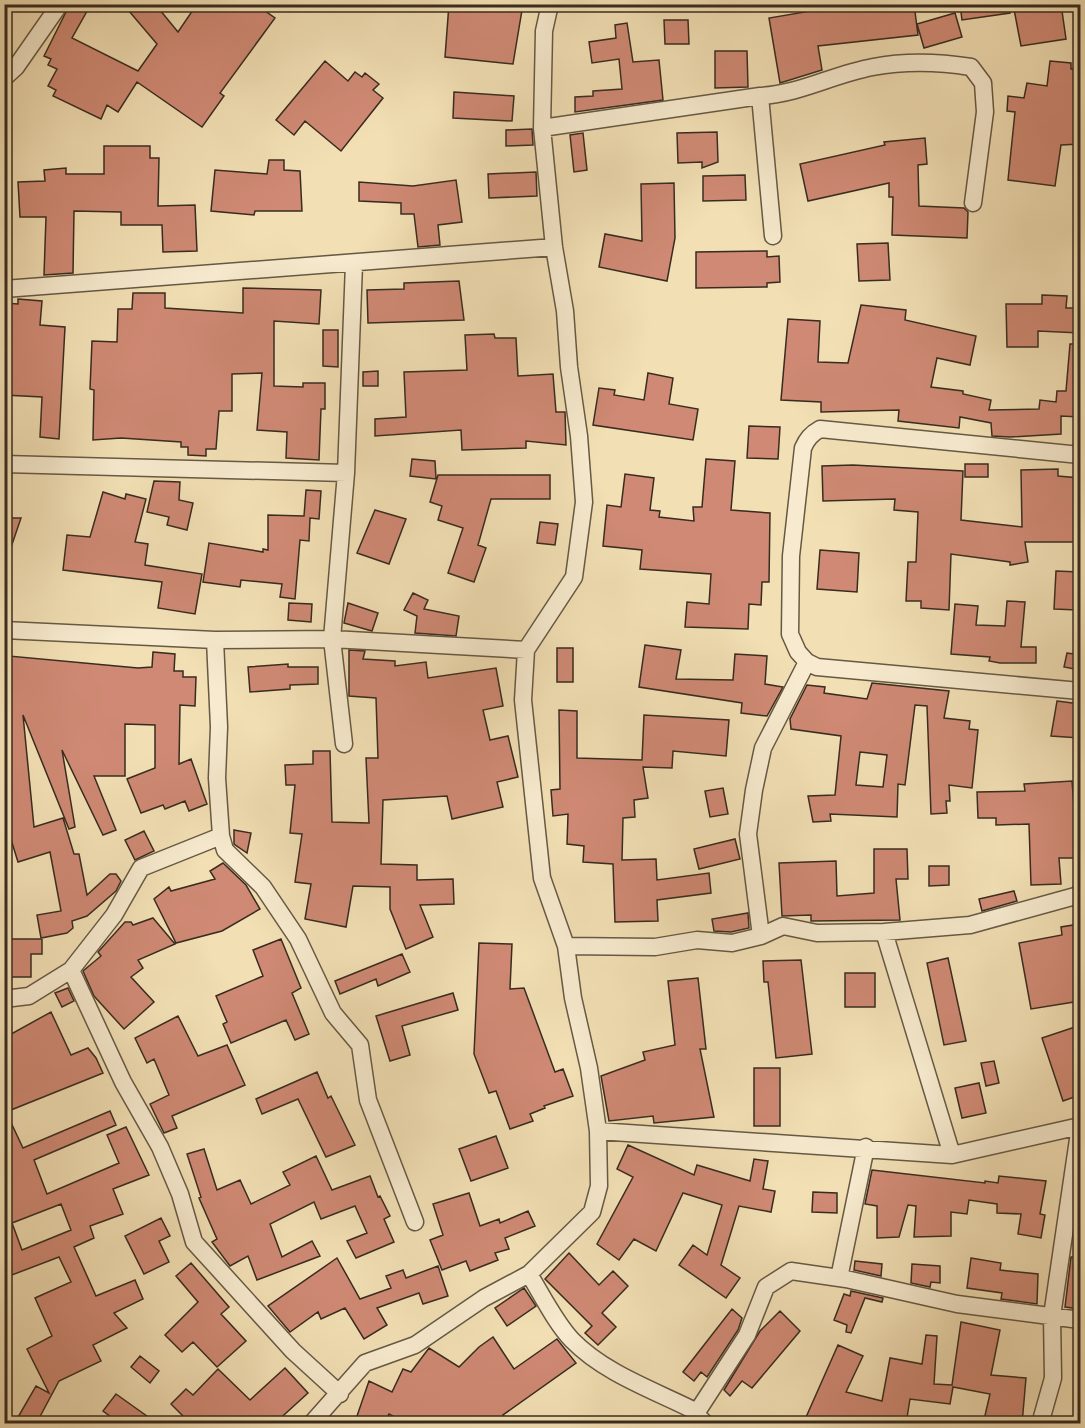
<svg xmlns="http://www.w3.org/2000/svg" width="1085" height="1428" viewBox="0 0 1085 1428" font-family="'IM FELL French Canon',serif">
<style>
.building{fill:#cf8974;stroke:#382c1f;stroke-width:1.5;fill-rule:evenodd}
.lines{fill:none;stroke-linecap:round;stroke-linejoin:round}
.street-casing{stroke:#665944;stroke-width:19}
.street{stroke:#f7eace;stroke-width:16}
</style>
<rect width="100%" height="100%" fill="#f2dfb4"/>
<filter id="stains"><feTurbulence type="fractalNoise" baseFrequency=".00333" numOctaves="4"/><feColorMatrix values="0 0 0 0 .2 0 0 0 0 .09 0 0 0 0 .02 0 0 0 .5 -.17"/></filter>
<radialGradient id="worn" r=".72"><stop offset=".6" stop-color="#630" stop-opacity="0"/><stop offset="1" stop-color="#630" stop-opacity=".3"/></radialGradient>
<!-- building -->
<path class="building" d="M70,4H91L72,38L138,71L157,44L123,4H155L178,32L197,4H255L275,18L220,93L224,96L202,127L137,82L118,112L107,105L101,119L53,96L56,90L48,86L57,69L48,65L51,59L44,56Z
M449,4H523L513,64L445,57Z
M816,4H914L918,35L818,46L822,70L780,83L769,18L817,10Z
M960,4H1009L1010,13L962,20Z
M1013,4H1061L1066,39L1021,46Z
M955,13L962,37L924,48L917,24Z
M664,20H688L689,44H665Z
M627,23L633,62L659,60L663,100L575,112V97L593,96V91L622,89L619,59L592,63L589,42L616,38L615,25Z
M715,51H747L748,87L715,88Z
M325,61L348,81L355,72L362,77L365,73L379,84L373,90L383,98L341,151L305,121L294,135L276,120Z
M1050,61L1071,63V69L1080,68V144L1061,145L1055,186L1008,180L1015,112L1007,111L1008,96L1024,98L1027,83L1047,86Z
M454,92L514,96L512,121L453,118Z
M532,129L533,145L506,146V130Z
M717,132L718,162L702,168V162L678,163L677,133Z
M583,133L587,170L574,172L570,135Z
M925,138L927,164L918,165L919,206L964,208L968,212L967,238L892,235L893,197H889V183L808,201L800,164L885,145L884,142Z
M104,146H150V158H159L158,206L195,205L197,251L163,252L162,225H121V212L74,211L73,273L44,275L46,217H20L18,182L45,181L44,170L66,168V174H104Z
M269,160H284V170L300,171L302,211H255L254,215L211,211L215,170L267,174Z
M536,172L537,196L489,198L488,174Z
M745,175L746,200L703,201V176Z
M456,180L462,222L438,225L440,245L418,247L414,214H401V203L359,201V182L413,186Z
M674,183L675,238L667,281L599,267L605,234L642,241L641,184Z
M888,243L890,280L859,281L857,244Z
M767,251V257L779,256L780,282L767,283V287L696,288V252Z
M459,281L464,320L368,323L367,290L404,289V283Z
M243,288L321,290L319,324L274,321V386L303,387V383H325V409H321L319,460L286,458L287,432L257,430L262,373L232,374V411H219L216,449H206V456L188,455V447H181V442L121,438L93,440L94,390L90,389L92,341L117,342L118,309H132L133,293H165V308L243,313Z
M1042,295L1067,296L1066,308H1080V333L1038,331V347H1007L1006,304H1042Z
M18,299L42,301L40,325L65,327L59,439L40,437L42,397L4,395V303L18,304Z
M861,305L906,310L905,320L976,336L970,365L937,358L931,387L963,391V394L991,400L989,410L1039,409L1040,400L1056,402L1057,391H1066L1070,344H1080V417L1061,416V434L1010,437L992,436L991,423L960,417L959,428L898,421L899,410L821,412V402L781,400L788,319L820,321L818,362L848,363Z
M323,330H338V367L323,366Z
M494,334L495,338H516L518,376L553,374L556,412H565L566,445L526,441V448L462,450L461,430L375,436V419L406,417L404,372L467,370L465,335Z
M378,371V386H363V372Z
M648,373L673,378L669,404L698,409L693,440L593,425L599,388L615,390L614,395L644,400Z
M749,426L780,427L778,459L747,458Z
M412,459L435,461L436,479L410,476Z
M706,459L735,461L731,510L770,513L769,582H762L761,605L749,604L748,629L685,627L687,602L709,604L711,574L640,569L642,550L603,546L607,505L621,507L625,474L654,478L650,510L660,511L659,517L694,521L693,507H702Z
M965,464H988V477H965Z
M853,465L963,471L961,520L1022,527L1021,470L1058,469V476L1080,478V542H1025L1028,562L1010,565V562L951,554L949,610L921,608V601H906L908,562H916L918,512L894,510L895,499L823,501L822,466Z
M438,475H550V499H491L478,545L486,548L474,582L448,573L463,528L438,520L442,506L430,502Z
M154,481L180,482L179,500L193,503L187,530L167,525L169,517L147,512Z
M306,490L321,491L319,519L310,518L309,541L300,540L295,599L280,597L282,584L241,580L240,587L203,582L209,543L263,552V549L268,550V515L304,516Z
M103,492L125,499L126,494L146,499L135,542L148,544L145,565L202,574L195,614L158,608L162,582L63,570L67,535L90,537Z
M375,510L406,519L389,564L357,553Z
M4,518H21L7,559L4,558Z
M540,522L558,524L555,545L537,543Z
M820,550L859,553L857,592L817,589Z
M1056,571L1079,572L1078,610L1054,609Z
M413,593L428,600L424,609L459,616L456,636L415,633L417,616L404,610Z
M1007,601L1025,602L1021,647H1036V663H1000L989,661L990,657L951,654L955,604L978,606L976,625L1005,626Z
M289,603L312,604L311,622L288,620Z
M348,603L378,613L372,631L344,623Z
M645,645L681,650L676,679L733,680L735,654L767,656L765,684L783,687L767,716L741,713L742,703L639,687Z
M557,648H573V682H557Z
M349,650L365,651L363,659L395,661V666L426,662L428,678L496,668L503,706L483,710L490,740L508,736L518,777L497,782L503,807L452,819L447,796L383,800L381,864L417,865V880L453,879L454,904L420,905L433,937L406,949L390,909V887L353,886L346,927L305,919L311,884L295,882L302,834L290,833L295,785H286L285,765L313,764V751H330L332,822L369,823L366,758H378L376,698L349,696Z
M153,652L175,654L174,671H183V677H196L195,706L180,705L179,764L191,759L207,804L189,811L185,801L165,809L163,805L141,813L127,779L155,768V725L125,724V776H94L116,830L103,835L62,750L75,827L69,829L23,715L34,827L63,818L74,854H79L87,895L110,874H116L121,881L116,891L87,916L72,921L73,928L67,933L41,938L37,915L61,911L50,852L18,862L4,817V718H7L9,656L138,668L152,667Z
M1067,653L1080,655V670L1064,667Z
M288,664V667H318V684L290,685V689L250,692L248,667Z
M872,683L949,691L944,718L970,721L969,729L978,730L972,788L949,785L950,801H946L947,813L931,814L927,706L915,705L905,785L898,784L897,817L830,814L831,821L813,822L808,796L835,795L841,736L791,729L790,719L807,685L825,687L824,693L867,699ZM860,752L887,755L883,787L856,785Z
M1057,701L1080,704V738L1051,736Z
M559,710L577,711V758L642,760L644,715L729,720L726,756L673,751L672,768L643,767L648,798L634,800L635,817L623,818L622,860L656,859L657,880L709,873L711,893L657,900L658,921L615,922L613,864L583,862L584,846L567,844L568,814L553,816L551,790L560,789Z
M1072,781L1078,858H1059L1061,884L1031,885L1029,824L996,825V818H978L977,792L1025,791L1024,784Z
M723,788L728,814L710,817L705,791Z
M234,830L251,833L247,853L234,844Z
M144,831L154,851L135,860L125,840Z
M735,839L740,859L699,869L694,849Z
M874,849H907L908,879H896L900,920L811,921V915L782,916L779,863L836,861L837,896L874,893Z
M223,863L246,885L260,909L222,931L176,943L154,899L169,887L171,891L215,879L210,871Z
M929,866H949V885L929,886Z
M1014,891L1017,901L982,911L979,899Z
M748,913L749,928L731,932L714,931L712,919Z
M153,918L175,944L138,960L143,968L131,977L154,1002L124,1029L94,996L83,971L101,956L98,952L125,922H131L133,925Z
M1080,924V1001L1031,1009L1019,943L1062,935L1061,927Z
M4,939H42V954H31V977H4Z
M281,939L301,988L292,993L309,1034L295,1040L286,1020L231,1043L223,1024L227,1022L216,996L263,976L253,950Z
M479,943L512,944L510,989L524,988L555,1072L563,1069L573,1096L544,1106L545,1108L530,1114L533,1121L510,1129L496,1091L489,1093L474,1054Z
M402,954L410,972L378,986L376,979L340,994L335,981Z
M948,958L966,1041L944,1045L927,963Z
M801,960L812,1054L776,1058L768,982H764L763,961Z
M845,973H875V1007H845Z
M698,978L706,1049H700L714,1117L654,1123L653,1116L609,1121L601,1076L645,1060L643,1052L675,1045L668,981Z
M68,988L74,1001L62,1007L55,993Z
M453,993L458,1010L402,1026L410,1055L390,1061L376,1016Z
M51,1012L71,1055L88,1048L96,1058L103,1073L6,1112L23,1148L110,1111L116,1125L34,1160L47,1194L119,1163L107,1135L126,1127L149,1175L113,1189L123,1214L90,1226L94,1238L74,1247L96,1296L135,1280L143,1299L114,1313L127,1328L93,1345L101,1361L59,1381L36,1424H14L36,1386L49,1393L27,1349L52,1336L35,1298L71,1282L59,1257L4,1278V1038ZM61,1204L71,1230L22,1250L12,1223Z
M178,1016L198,1056L227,1045L245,1085L172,1116L177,1128L164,1133L150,1104L169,1095L154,1059L147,1063L135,1038Z
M1078,1026L1080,1035V1095L1063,1101L1042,1038Z
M994,1061L999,1083L986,1086L981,1063Z
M754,1068H780V1126H754Z
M317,1072L328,1098L331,1096L355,1145L326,1157L298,1099L262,1114L256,1099Z
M979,1083L986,1113L962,1118L955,1088Z
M496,1136L508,1168L471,1181L459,1149Z
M628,1145L694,1175L697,1165L750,1181L754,1159L768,1161L763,1189L775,1191L771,1212L739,1206L721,1265L740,1278L726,1298L679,1265L693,1245L707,1255L722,1205L683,1193L656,1251L634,1239L619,1260L597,1244L633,1177L617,1169Z
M204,1149L217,1190L240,1180L251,1204L290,1185L283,1172L316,1156L332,1190L370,1176L378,1197L380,1196L390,1216L384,1219L394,1242L356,1258L347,1241L367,1233L355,1206L321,1219L314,1202L270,1224L282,1257L312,1241L320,1256L257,1280L248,1256L230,1266L212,1242L217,1239L199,1198L201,1197L187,1154Z
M872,1170L985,1183V1181L998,1183L999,1176L1046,1181L1040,1214L1045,1215L1041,1238L1018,1234L1021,1214L997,1213V1204L969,1200L967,1214L951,1212V1236L914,1237L916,1206L908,1205L899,1237L877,1238V1206L865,1204Z
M813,1192L837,1193V1213L812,1212Z
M469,1193L480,1226L499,1219L500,1223L528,1211L535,1226L505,1238L509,1249L495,1253L498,1260L470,1271L466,1261L442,1270L430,1240L443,1235L433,1204Z
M161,1218L170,1236L159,1241L169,1262L144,1274L125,1236Z
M569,1253L599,1285L613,1271L628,1286L602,1313L616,1327L598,1345L585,1333L592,1326L545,1279Z
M1071,1257L1080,1258V1309L1065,1307Z
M337,1258L360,1299L391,1288L386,1276L403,1270L406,1278L438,1266L448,1296L423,1304L419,1293L377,1308L387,1325L364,1339L345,1308L321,1319L318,1312L290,1332L268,1306Z
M971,1258L1001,1263L1000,1270L1038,1274L1037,1304L1001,1299L1002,1293L967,1288Z
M855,1261L882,1264L881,1276L854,1270Z
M191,1263L229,1307L221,1314L246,1341L217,1367L193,1342L182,1352L165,1335L198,1302L176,1276Z
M912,1264L940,1266V1283L931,1282L930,1287L911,1283Z
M524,1288L536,1306L507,1326L495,1308Z
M851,1291L883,1298L882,1302L865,1298L851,1333L846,1332L847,1325L834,1320L844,1294L850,1296Z
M732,1309L742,1318L738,1330L707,1377L701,1372L694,1381L683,1372Z
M780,1311L800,1331L752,1388L742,1381L730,1396L724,1390L760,1331Z
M961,1322L1000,1330L991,1375L1026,1378L1022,1424H983L990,1394L953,1387L950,1404L910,1399L906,1424H803L838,1345L863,1356L846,1392L882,1401L890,1358L922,1364L926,1335L937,1336L934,1384L952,1385Z
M493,1337L514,1369L557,1339L576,1363L503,1415L511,1424H408L389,1414L384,1424H374L357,1416L369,1381L392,1392L403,1369L411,1372L429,1348L459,1367L479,1347Z
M140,1356L159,1371L150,1383L131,1367Z
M285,1368L308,1393L274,1424H191L171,1404L186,1389L193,1395L218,1369L250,1400Z
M116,1394L158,1424H121L103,1411Z"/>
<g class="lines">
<!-- street casing -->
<g class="street-casing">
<path id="street" d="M4,78L16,67L60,4
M760,96L773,236
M542,128L760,96C800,94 834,74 873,67C904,61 940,62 971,67L983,83L985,112L973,203
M4,289L554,247
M1080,455L820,429C811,434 807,439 803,448L791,556L790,634L798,652L807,662L817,667L1080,691
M4,464L346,473
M4,630L215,640L332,639L526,650
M215,640L219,727L217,778L221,836L225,850L263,887L298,939L333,1013L360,1045L368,1100L415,1222
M344,744L332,639L346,473L354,264
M884,932L952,1155
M761,936L748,834L754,790L763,748L807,662
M566,946L655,947L697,940L732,943L761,936L783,926L817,933L884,932L970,925L1079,895L1080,892
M71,970L123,1082L160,1147L180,1194L194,1242L293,1351L340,1394
M4,999L29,996L71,970L114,915L141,868L221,836
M598,1131L952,1155L1080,1126
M529,1274C542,1295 555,1322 572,1340C605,1374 656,1391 697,1412L694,1413L706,1424
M839,1278L866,1147
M697,1412L747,1335L766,1287L791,1271L846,1279L957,1304L1080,1320
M311,1424L365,1363L415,1345L484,1298L529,1274L592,1212L599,1186L598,1131L589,1068L573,998L566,946L542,878L523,700L526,650L574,577L584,502L579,436L569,367L565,311L554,247L542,128L544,31L550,4
M1040,1424L1053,1378L1052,1316L1080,1126"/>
</g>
<!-- street -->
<use href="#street" class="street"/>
</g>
<!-- margin -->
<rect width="1085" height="1428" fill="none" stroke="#f2dfb4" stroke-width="24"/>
<rect x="6" y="6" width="1073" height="1416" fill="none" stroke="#382c1f" stroke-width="3"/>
<rect x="12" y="12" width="1061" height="1404" fill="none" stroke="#382c1f" stroke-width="1.5"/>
<rect width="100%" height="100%" filter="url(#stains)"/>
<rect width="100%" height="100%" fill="url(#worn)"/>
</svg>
